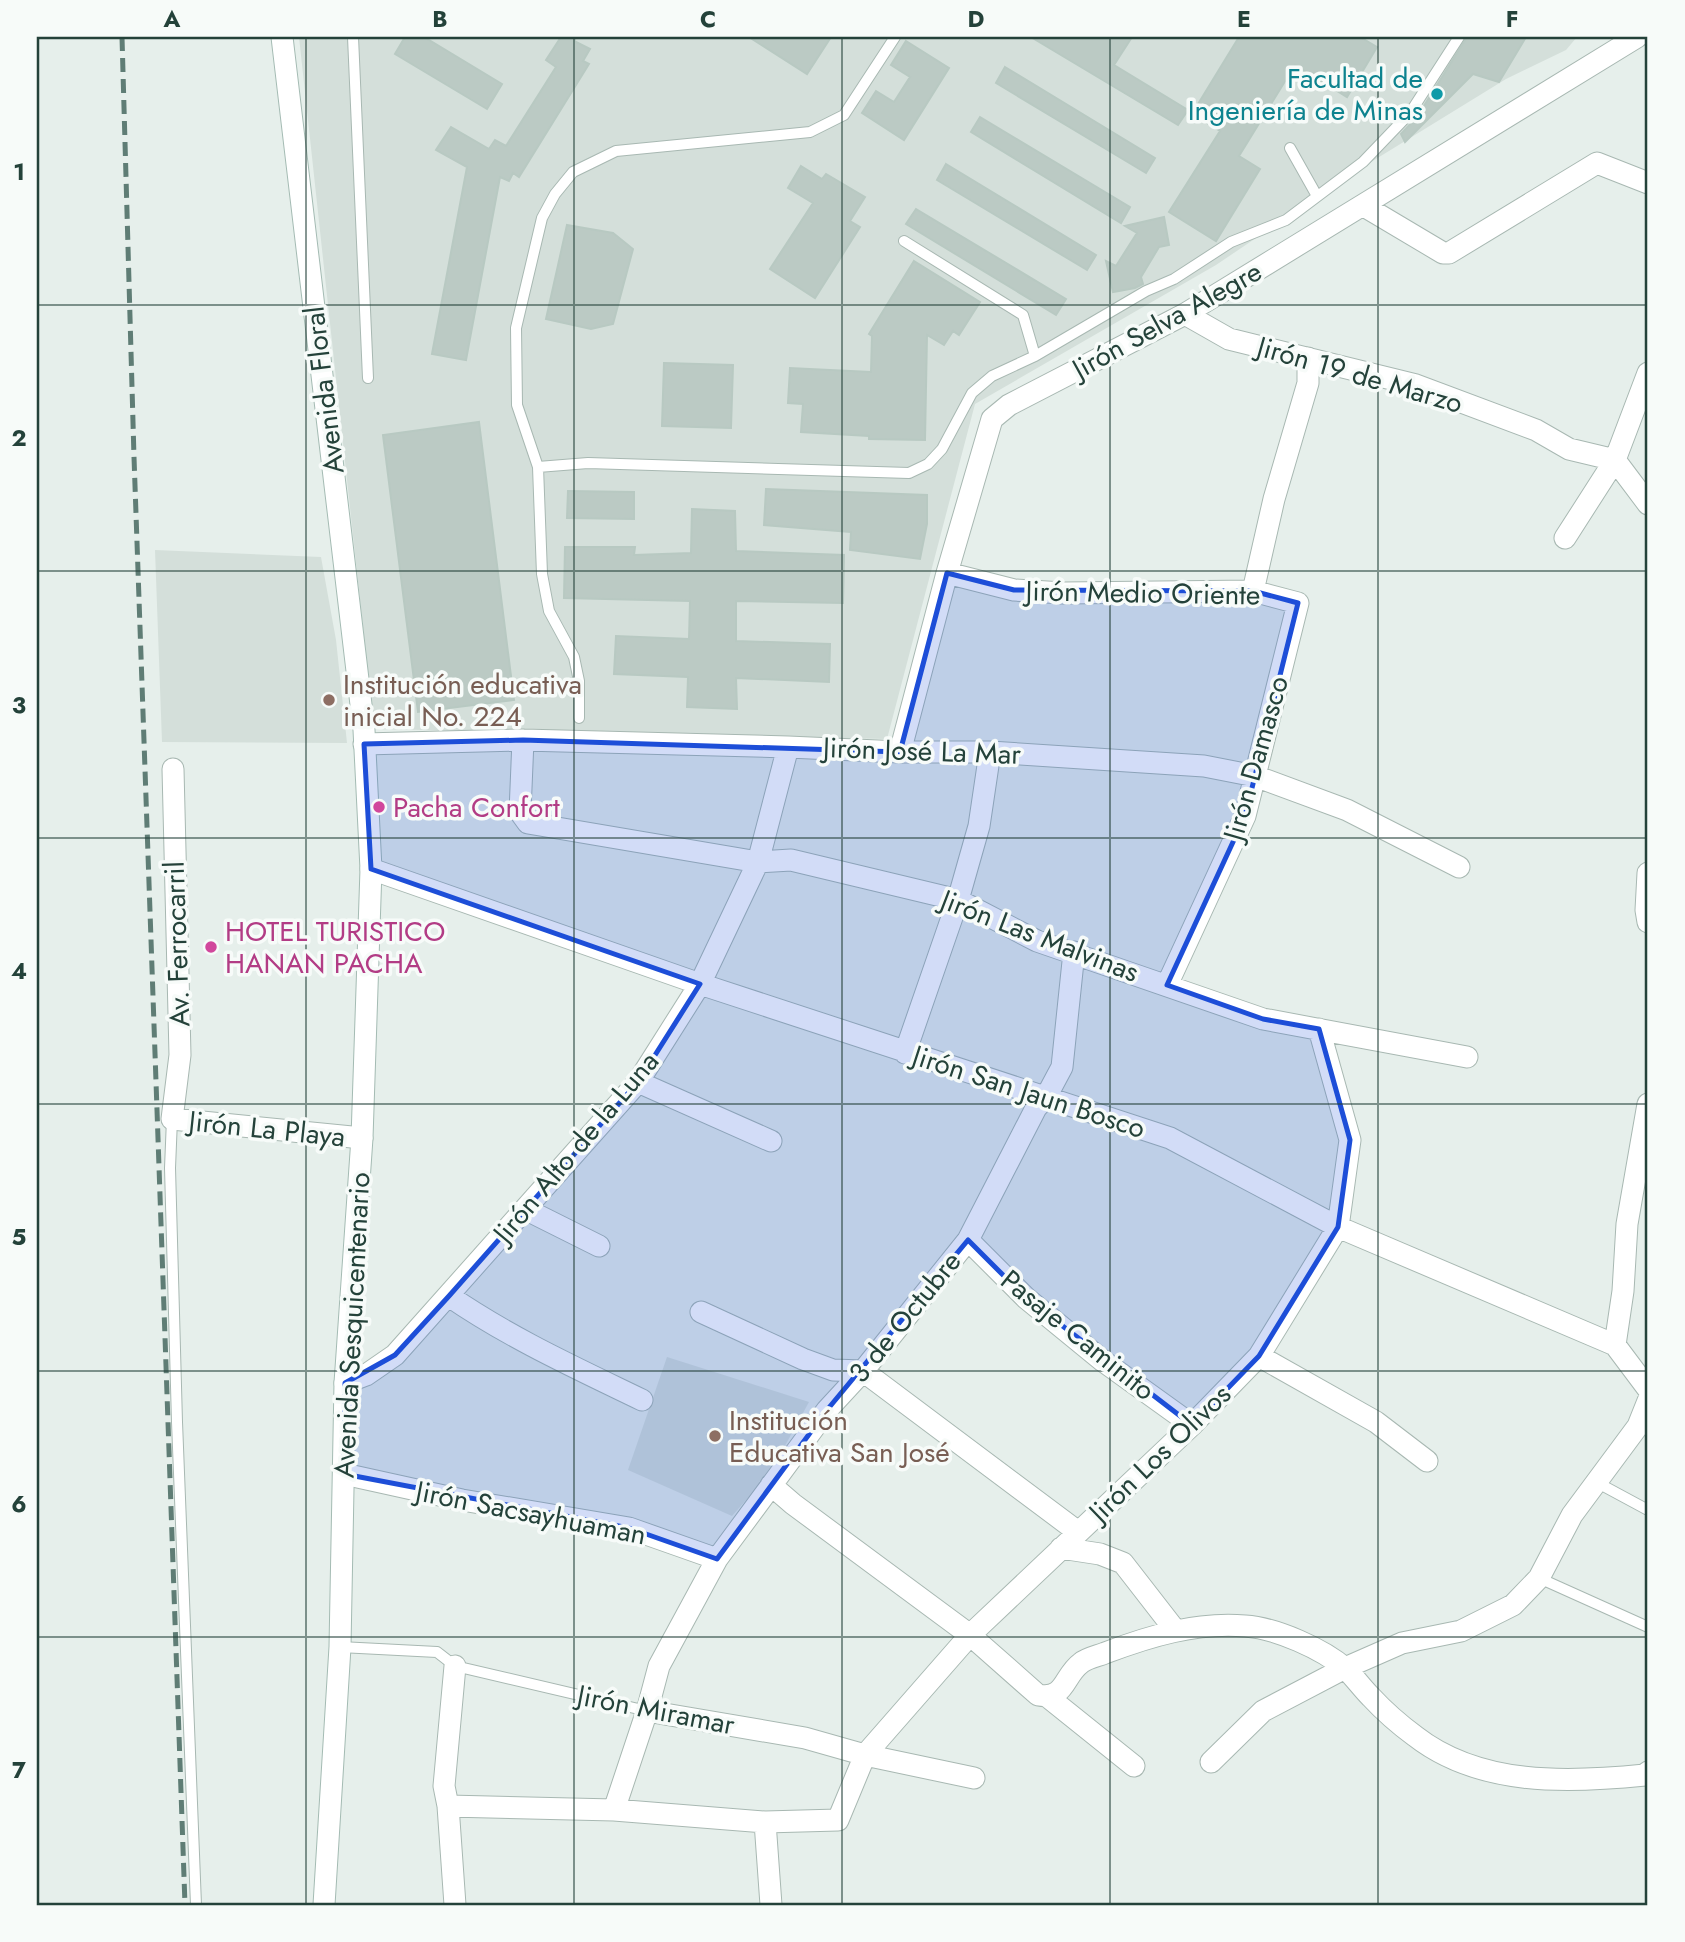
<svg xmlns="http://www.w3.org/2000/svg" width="1685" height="1942" viewBox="0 0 1685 1942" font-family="Jost,sans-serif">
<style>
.built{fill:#d4dfda}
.building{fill:#bbcac4;stroke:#b8c9c2;stroke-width:2}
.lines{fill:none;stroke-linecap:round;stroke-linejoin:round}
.lane-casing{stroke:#a8b8b2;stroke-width:12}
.street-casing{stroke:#a8b8b2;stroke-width:23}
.secondary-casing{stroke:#a4bbb3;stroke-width:23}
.lane{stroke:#fff;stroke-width:10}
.street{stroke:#fff;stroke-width:21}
.secondary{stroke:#fff;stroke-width:21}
.rail{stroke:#5f7d75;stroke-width:5;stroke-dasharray:14 7;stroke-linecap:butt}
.marked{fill:#1d4ed8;fill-opacity:0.2;stroke:#1d4ed8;stroke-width:5;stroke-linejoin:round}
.grid{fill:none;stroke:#24423a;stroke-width:2;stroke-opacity:0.55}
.culture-dot{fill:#0f9aa8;stroke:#f7fbf9;stroke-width:2.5}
.education-dot{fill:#8d6e63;stroke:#f7fbf9;stroke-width:2.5}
.hotel-dot{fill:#d1479c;stroke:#f7fbf9;stroke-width:2.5}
.labels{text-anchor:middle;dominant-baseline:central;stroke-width:7;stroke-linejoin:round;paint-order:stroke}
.culture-label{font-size:28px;fill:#0d838f;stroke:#f7fbf9;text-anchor:end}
.street-label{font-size:28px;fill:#24423a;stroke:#f7fbf9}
.education-label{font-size:28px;fill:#785e54;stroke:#f7fbf9;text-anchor:start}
.hotel-label{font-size:28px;fill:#b23c85;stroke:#f7fbf9;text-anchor:start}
.neatline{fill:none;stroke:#24423a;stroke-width:2.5}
.grid-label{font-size:23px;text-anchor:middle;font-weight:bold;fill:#24423a}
</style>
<rect width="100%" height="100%" fill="#e6efeb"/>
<!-- built -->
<path class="built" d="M299,37H1577L1566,50L1506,79L1345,178L1216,265L975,404L887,739L374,729Z
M155,550L321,557L336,640L347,743L162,742Z
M667,1357L809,1402L770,1473L732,1516L628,1470Z"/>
<!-- building -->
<path class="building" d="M405,37H424L502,84L487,109L395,54Z
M561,37H576L574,41L590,49L583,61L589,64L519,177L513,173L509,181L500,177L466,360L432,354L467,167L436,150L451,127L489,149L495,140L506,146L556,67L546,60Z
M749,37H831L807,74Z
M1031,37H1132L1114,65L1188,110L1178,125Z
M1239,37H1360L1377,47L1347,97L1295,65L1239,156L1260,169L1216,241L1169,212L1220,131L1192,114Z
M1467,37H1526L1499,82L1473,74L1405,142L1401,134L1417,117Z
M906,41L949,68L904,140L862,113L876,91L894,102L910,77L891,65Z
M1005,67L1155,158L1146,173L996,83Z
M980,117L1130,207L1121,223L971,132Z
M946,164L1096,255L1087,270L937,180Z
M801,166L822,179L826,174L865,197L850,221L860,227L815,298L770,269L813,203L788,188Z
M916,209L1066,299L1056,315L906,224Z
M1164,217L1169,245L1159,247L1141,277L1143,284L1135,288L1113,292L1106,261L1116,266L1137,233L1125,226Z
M567,225L613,233L633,249L613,324L591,329L546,319Z
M914,261L980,302L959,335L953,331L944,345L927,335L925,440L869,439V436L801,432L803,404L788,403L790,368L871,372L872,336L869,334Z
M664,363L733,365L731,428L662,426Z
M479,422L514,700L418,712L383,435Z
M766,489L927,495V524L920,559L850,550L851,532L764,525Z
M568,491L634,492V519L567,518Z
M692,509L735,511L736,551L844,555L843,603L736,601V641L830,644L829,682L736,678L737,709L687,707L688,677L614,674L616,636L689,639L690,601L564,598L565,547H635L634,555L691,553Z"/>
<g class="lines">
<!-- lane casing -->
<g class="lane-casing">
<path id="lane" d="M353,37L368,378
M1290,148L1317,196
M904,241L1023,315L1035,356
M538,467L588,463L909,473L928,464L942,449L972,393L992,376L1035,356L1146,291L1174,279L1231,242L1286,220L1363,162L1410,113L1459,37
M579,718V681L574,657L549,611L542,574L538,467L517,405L516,328L542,218L555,194L573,172L616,151L810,132L844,115L895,37
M172,1119L170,1168L177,1422L196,1905
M1596,1482L1648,1510
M1539,1578L1648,1627
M340,1647L437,1652L455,1666L647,1711"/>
</g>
<!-- street casing -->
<g class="street-casing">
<path id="street" d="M1364,206L1443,253H1449L1597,163L1648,183
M1185,314L1229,339L1416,385L1536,430L1569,449L1615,460
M1615,460L1648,504
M1565,538L1615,460L1648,373
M947,573L1014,590L1063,593L1253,591L1298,603L1245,816L1167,985
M1253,591L1274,499L1308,383V358
M523,740L520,812L528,823L758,862L791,860L958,900L1037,941L1263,1019L1467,1057
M364,744L523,740L788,747L900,752H990L1204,766L1255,776L1347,810L1459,867
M900,752L947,573L992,419L1009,405L1185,314L1637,37
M173,769L180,1055L172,1119L362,1138
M371,869L700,984L1170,1138L1338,1227L1615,1345L1648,1389
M1648,873L1646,910L1648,922
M905,1053L958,900L979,826L990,752
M638,1082L771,1141
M525,1209L599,1246
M968,1240L1026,1298L1103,1361L1192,1425
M449,1296C510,1338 576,1368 642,1400
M701,1312L803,1359L833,1370L863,1371L1078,1532
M1615,1345L1623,1291L1627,1224L1648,1104
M1259,1356L1376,1422L1427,1461
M345,1383L366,1375L395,1355L638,1082L700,984L758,862L788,747
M344,1474L462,1500L629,1528L717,1559
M771,1485L793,1504L970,1635L1038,1695C1066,1700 1063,1676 1081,1663C1087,1658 1098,1656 1105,1653C1150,1636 1196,1622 1245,1626C1276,1628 1323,1649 1346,1669C1355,1678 1362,1688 1371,1697C1384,1711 1400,1725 1415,1736C1479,1786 1567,1783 1645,1775L1648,1772
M1061,1548L1100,1554L1123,1563L1175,1630
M1048,1697L1134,1766
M647,1711L805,1738L865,1755L974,1778
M1211,1762L1263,1711L1345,1668L1402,1643L1461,1631L1513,1605L1539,1578L1572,1515L1638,1426L1648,1401
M448,1806L614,1810L765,1822L838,1820L865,1755L970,1635L1192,1425L1259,1356L1338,1227L1350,1140L1319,1029
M614,1810L647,1711L659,1666L717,1559L827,1410L863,1371L968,1240L1036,1108L1046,1097L1062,1067L1074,952
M765,1822L771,1905
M455,1905L448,1806L444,1786L455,1666"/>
</g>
<!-- secondary casing -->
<g class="secondary-casing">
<path id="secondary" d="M282,37L364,730L371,869L362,1138L345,1383L340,1647L324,1905"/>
</g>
<!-- lane -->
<use href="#lane" class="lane"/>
<!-- street -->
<use href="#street" class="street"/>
<!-- secondary -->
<use href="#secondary" class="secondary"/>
<!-- rail -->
<path class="rail" d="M122,37L134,457L185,1905"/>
</g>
<!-- marked area -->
<path class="marked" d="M947,573L1014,590L1253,591L1298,603L1245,816L1167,985L1263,1019L1319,1029L1350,1140L1338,1227L1259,1356L1192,1425L1026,1298L968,1240L827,1410L717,1559L629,1528L344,1474L345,1383L395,1355L449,1296L638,1082L700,984L371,869L364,744L523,740L900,752Z"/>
<!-- grid -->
<path class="grid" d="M306,37V1905M574,37V1905M842,37V1905M1110,37V1905M1378,37V1905M37,305H1648M37,571H1648M37,838H1648M37,1104H1648M37,1371H1648M37,1637H1648"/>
<!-- markers -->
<circle class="culture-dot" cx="1437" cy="94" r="7"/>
<g class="education-dot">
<circle cx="329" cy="700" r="7"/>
<circle cx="715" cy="1436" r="7"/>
</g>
<g class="hotel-dot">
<circle cx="379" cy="807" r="7"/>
<circle cx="211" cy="947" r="7"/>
</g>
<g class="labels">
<!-- culture labels -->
<g class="culture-label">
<text x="1423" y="78">Facultad de<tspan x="1423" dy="32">Ingeniería de Minas</tspan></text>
</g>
<!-- street labels -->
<g class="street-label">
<text transform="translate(1167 320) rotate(-29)">Jirón Selva Alegre</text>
<text transform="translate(1360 375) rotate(16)">Jirón 19 de Marzo</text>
<text transform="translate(324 390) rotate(-97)">Avenida Floral</text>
<text transform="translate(1143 593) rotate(1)">Jirón Medio Oriente</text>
<text transform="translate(922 751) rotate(2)">Jirón José La Mar</text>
<text transform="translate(1256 758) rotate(-74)">Jirón Damasco</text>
<text transform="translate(1040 936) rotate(21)">Jirón Las Malvinas</text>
<text transform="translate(177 944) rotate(-92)">Av. Ferrocarril</text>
<text transform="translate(1029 1092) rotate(18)">Jirón San Jaun Bosco</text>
<text transform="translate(267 1129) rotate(6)">Jirón La Playa</text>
<text transform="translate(576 1147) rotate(-50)">Jirón Alto de la Luna</text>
<text transform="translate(905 1317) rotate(-51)">3 de Octubre</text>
<text transform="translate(352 1325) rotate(-87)">Avenida Sesquicentenario</text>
<text transform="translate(1078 1335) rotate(39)">Pasaje Caminito</text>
<text transform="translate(1160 1453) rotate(-44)">Jirón Los Olivos</text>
<text transform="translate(531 1513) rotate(11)">Jirón Sacsayhuaman</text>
<text transform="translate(656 1710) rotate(11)">Jirón Miramar</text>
</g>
<!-- education labels -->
<g class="education-label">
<text x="343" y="684">Institución educativa<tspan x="343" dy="32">inicial No. 224</tspan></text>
<text x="729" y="1420">Institución<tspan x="729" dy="32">Educativa San José</tspan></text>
</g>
<!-- hotel labels -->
<g class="hotel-label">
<text x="393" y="807">Pacha Confort</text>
<text x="225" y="931">HOTEL TURISTICO<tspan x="225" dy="32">HANAN PACHA</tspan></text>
</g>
</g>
<!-- border -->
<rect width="1685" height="1942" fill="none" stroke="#f7fbf9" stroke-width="77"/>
<rect x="38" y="38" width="1608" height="1866" class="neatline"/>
<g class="grid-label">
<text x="172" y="27">A</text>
<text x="440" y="27">B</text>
<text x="708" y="27">C</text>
<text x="976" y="27">D</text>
<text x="1244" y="27">E</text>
<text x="1512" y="27">F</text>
<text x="19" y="180">1</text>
<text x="19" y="446">2</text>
<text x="19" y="713">3</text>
<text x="19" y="979">4</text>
<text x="19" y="1245">5</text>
<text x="19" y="1512">6</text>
<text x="19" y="1778">7</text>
</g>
</svg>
